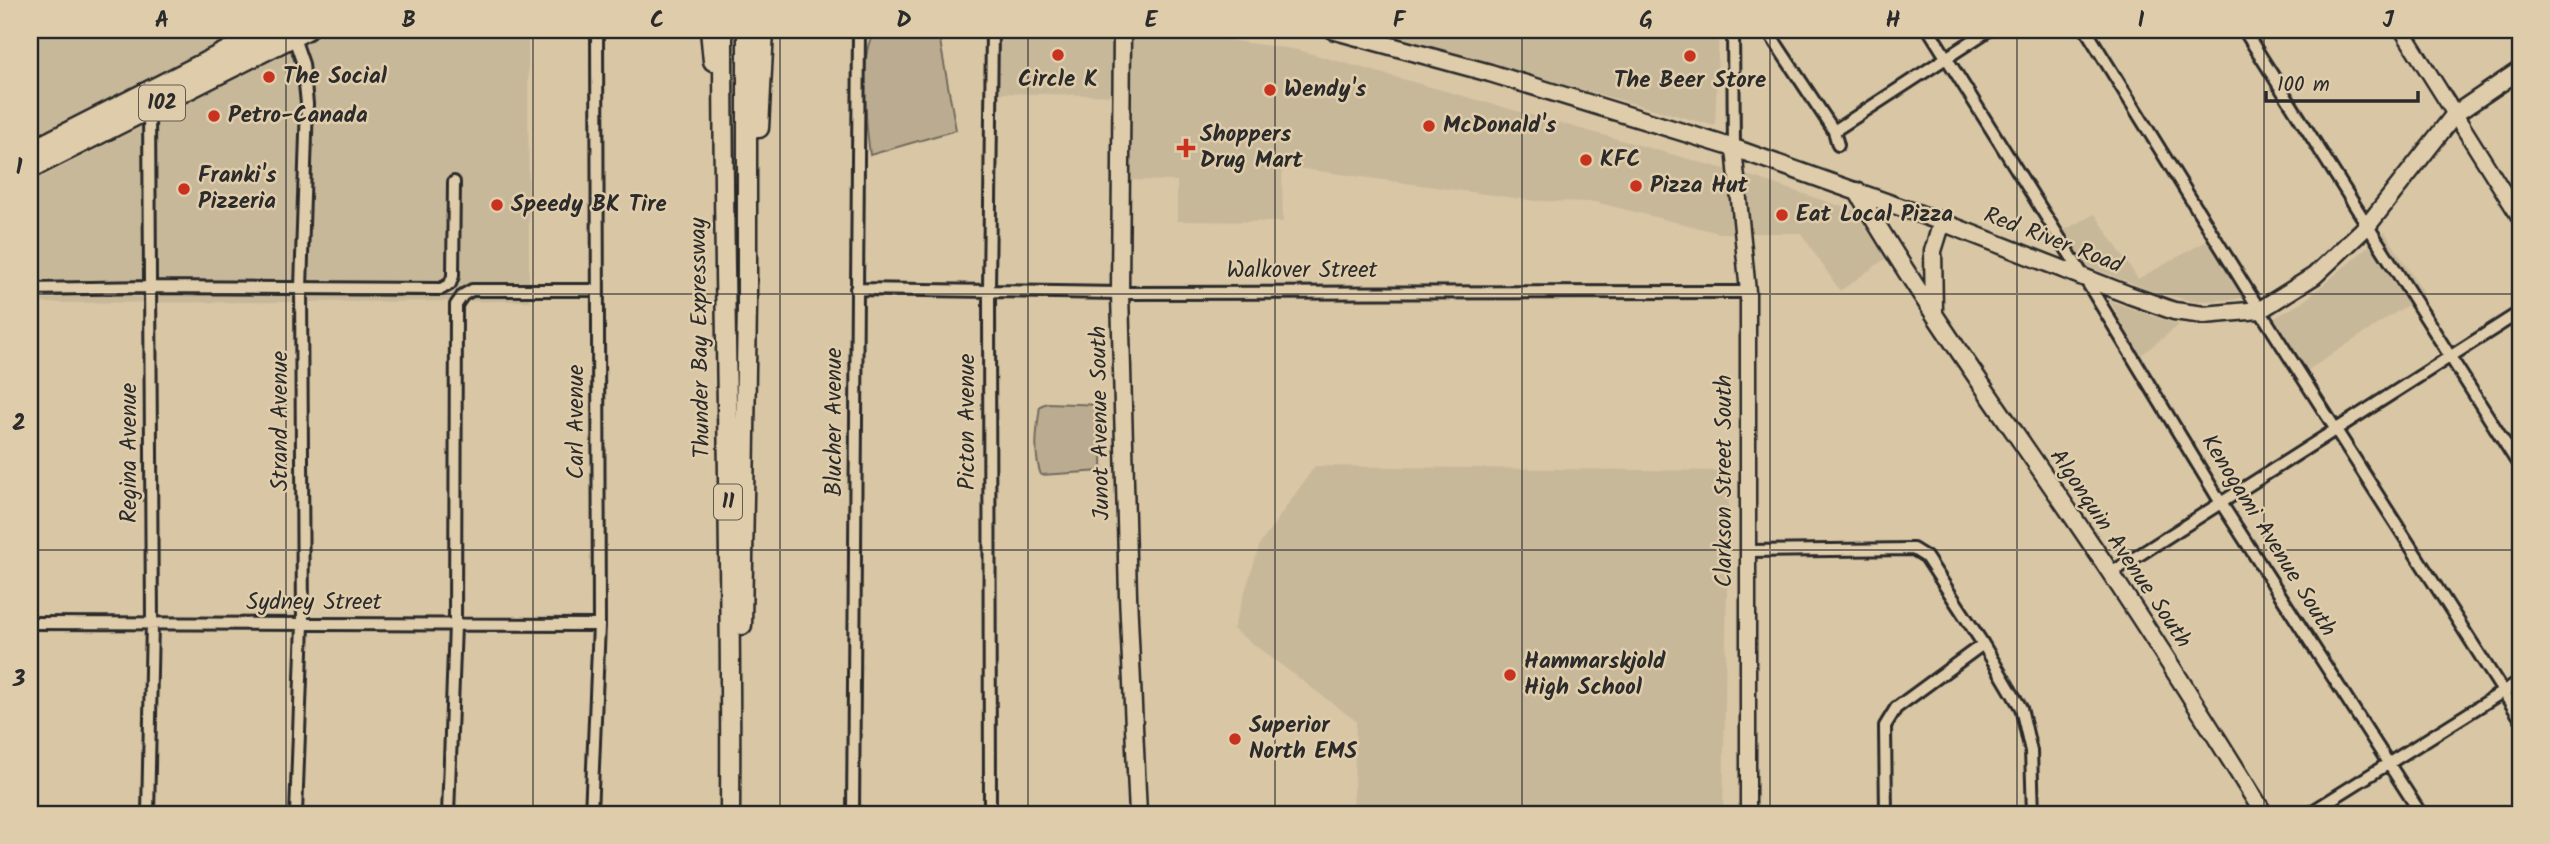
<svg xmlns="http://www.w3.org/2000/svg" width="2550" height="844" viewBox="0 0 2550 844" font-family="Kalam,sans-serif">
<style>
.built{fill:#c8b89a}
.green{fill:#bbac91;stroke:#736c5e;stroke-width:2}
.lines{fill:none;stroke-linecap:round;stroke-linejoin:round}
.minor-casing{stroke:#2b2b2b;stroke-width:16}
.tertiary-casing{stroke:#2b2b2b;stroke-width:19}
.secondary-casing{stroke:#2b2b2b;stroke-width:21}
.primary-casing{stroke:#2b2b2b;stroke-width:23}
.trunk-casing{stroke:#2b2b2b;stroke-width:23}
.minor{stroke:#dfccaa;stroke-width:10}
.tertiary{stroke:#dfccaa;stroke-width:14}
.secondary{stroke:#dfccaa;stroke-width:16}
.primary{stroke:#dfccaa;stroke-width:18}
.trunk{stroke:#dfccaa;stroke-width:18}
.grid{fill:none;stroke:#2b2b2b;stroke-width:2;stroke-opacity:0.55}
.poi-dot{fill:#c8321e;stroke:#dfccaa;stroke-width:2.5}
.labels{text-anchor:middle;dominant-baseline:central;stroke-width:5;stroke-linejoin:round;paint-order:stroke}
.shield{fill:#dfccaa;stroke:#615b51;stroke-width:2}
.shield-label{font-size:21px;font-weight:bold;fill:#2b2b2b}
.poi-label{font-size:23px;font-weight:bold;fill:#2b2b2b;stroke:#dfccaa;text-anchor:start}
.street-label{font-size:23px;fill:#2b2b2b;stroke:#dfccaa}
.neatline{fill:none;stroke:#2b2b2b;stroke-width:2.5}
.grid-label{font-size:23px;text-anchor:middle;font-weight:bold;fill:#2b2b2b}
</style>
<rect width="100%" height="100%" fill="#d8c6a5"/>
<filter id="ink" filterUnits="userSpaceOnUse"><feTurbulence type="fractalNoise" baseFrequency=".0143" numOctaves="2"/><feDisplacementMap in="SourceGraphic" scale="14" xChannelSelector="R" yChannelSelector="G"/><feConvolveMatrix kernelMatrix="1 2 1 2 8 2 1 2 1" color-interpolation-filters="sRGB"/></filter>
<g filter="url(#ink)">
<!-- built -->
<path class="built" d="M30,30H247L30,138Z
M332,30H528L529,301L30,303V183Z
M999,30H1158L1298,50L1753,177L1858,212L1888,257L1840,291L1801,233H1719L1595,202L1535,201L1282,166L1283,222L1177,221V181L1127,180L1126,96L998,93Z
M1365,30H1719L1715,126Z
M2095,214L2138,279L2212,238L2254,295L2231,300L2192,301L2152,291L2081,264L2060,232Z
M2385,232L2424,294L2305,372L2271,320L2304,301Z
M2110,301L2179,325L2140,356Z
M1315,466L1729,471L1723,814H1353L1356,721L1233,629L1260,544Z"/>
<!-- green -->
<path class="green" d="M878,30H938L956,130L870,155C866,127 861,70 869,43C870,39 875,34 878,30Z
M1047,403L1103,405L1102,471L1041,475C1033,454 1037,428 1040,406Z"/>
<g class="lines">
<!-- minor casing -->
<g class="minor-casing">
<path id="minor" d="M1733,30L1734,148
M1767,30L1834,131L1838,145
M1929,30L2084,277L2221,503L2421,814
M2086,30L2264,317L2520,718
M2244,30L2520,467
M292,32L303,64L307,104L301,288L303,624L296,814
M1834,131L1989,30
M30,289L150,287L441,289L450,284L453,276L454,182
M856,289L1120,293L1748,292
M1748,551L1913,549L1926,557L1983,644L2021,708L2031,751L2033,814
M2111,573L2520,312
M30,623L599,625
M148,814L152,623L149,107
M448,814L455,625L456,305L463,295L472,290H597
M591,814L599,625L597,30
M853,814L859,30
M990,814L989,290L992,30
M1886,814L1885,726L1896,708L1983,644
M2308,814L2520,681"/>
</g>
<!-- tertiary casing -->
<g class="tertiary-casing">
<path id="tertiary" d="M2402,30L2520,218
M1734,148L1748,292V814"/>
</g>
<!-- secondary casing -->
<g class="secondary-casing">
<path id="secondary" d="M1122,30L1120,293L1128,596L1138,814
M1332,30L1490,73L1734,148L1942,222L2129,295L2174,311L2204,315L2260,310L2314,276L2368,225L2455,114L2520,70
M1857,191C1934,323 2026,445 2110,572C2163,652 2214,733 2264,814
M1934,312L1933,251L1942,222"/>
</g>
<!-- primary casing -->
<g class="primary-casing">
<path id="primary" d="M30,151L268,30
M30,169L307,30"/>
</g>
<!-- trunk casing -->
<g class="trunk-casing">
<path id="trunk" d="M710,30L713,61
M723,30C723,291 732,553 730,814
M759,128L764,30
M742,625L747,305V30"/>
</g>
<!-- minor -->
<use href="#minor" class="minor"/>
<!-- tertiary -->
<use href="#tertiary" class="tertiary"/>
<!-- secondary -->
<use href="#secondary" class="secondary"/>
<!-- primary -->
<use href="#primary" class="primary"/>
<!-- trunk -->
<use href="#trunk" class="trunk"/>
</g>
</g>
<!-- grid -->
<path class="grid" d="M286,30V814M533,30V814M780,30V814M1028,30V814M1275,30V814M1522,30V814M1770,30V814M2017,30V814M2264,30V814M30,294H2520M30,550H2520"/>
<!-- markers -->
<g class="poi-dot">
<circle cx="1058" cy="55" r="7"/>
<circle cx="1690" cy="56" r="7"/>
<circle cx="269" cy="77" r="7"/>
<circle cx="1270" cy="90" r="7"/>
<circle cx="214" cy="116" r="7"/>
<circle cx="1429" cy="126" r="7"/>
<path d="M1182.5 137.5h7v7h7v7h-7v7h-7v-7h-7v-7h7z"/>
<circle cx="1586" cy="160" r="7"/>
<circle cx="1636" cy="186" r="7"/>
<circle cx="184" cy="189" r="7"/>
<circle cx="497" cy="205" r="7"/>
<circle cx="1782" cy="215" r="7"/>
<circle cx="1510" cy="675" r="7"/>
<circle cx="1235" cy="739" r="7"/>
</g>
<g class="labels">
<!-- shield labels -->
<g class="shield">
<rect x="139" y="85.5" width="46" height="35" rx="5"/>
<rect x="714" y="484.5" width="28" height="35" rx="5"/>
</g>
<g class="shield-label">
<text x="162" y="103">102</text>
<text x="728" y="502">11</text>
</g>
<!-- poi labels -->
<g class="poi-label">
<text x="283" y="77">The Social</text>
<text x="1058" y="80" text-anchor="middle">Circle K</text>
<text x="1690" y="81" text-anchor="middle">The Beer Store</text>
<text x="1284" y="90">Wendy's</text>
<text x="228" y="116">Petro-Canada</text>
<text x="1443" y="126">McDonald's</text>
<text x="1200" y="135">Shoppers<tspan x="1200" dy="26">Drug Mart</tspan></text>
<text x="1600" y="160">KFC</text>
<text x="198" y="176">Franki's<tspan x="198" dy="26">Pizzeria</tspan></text>
<text x="1650" y="186">Pizza Hut</text>
<text x="511" y="205">Speedy BK Tire</text>
<text x="1796" y="215">Eat Local Pizza</text>
<text x="1524" y="662">Hammarskjold<tspan x="1524" dy="26">High School</tspan></text>
<text x="1249" y="726">Superior<tspan x="1249" dy="26">North EMS</tspan></text>
</g>
<!-- street labels -->
<g class="street-label">
<text transform="translate(2053 241) rotate(21)">Red River Road</text>
<text x="1302" y="271">Walkover Street</text>
<text transform="translate(701 338) rotate(-91)">Thunder Bay Expressway</text>
<text transform="translate(281 421) rotate(-90)">Strand Avenue</text>
<text transform="translate(577 422) rotate(-90)">Carl Avenue</text>
<text transform="translate(835 422) rotate(-90)">Blucher Avenue</text>
<text transform="translate(968 422) rotate(-90)">Picton Avenue</text>
<text transform="translate(1101 423) rotate(-91)">Junot Avenue South</text>
<text transform="translate(130 453) rotate(-90)">Regina Avenue</text>
<text transform="translate(1725 481) rotate(-90)">Clarkson Street South</text>
<text transform="translate(2268 536) rotate(58)">Kenogami Avenue South</text>
<text transform="translate(2120 549) rotate(56)">Algonquin Avenue South</text>
<text x="314" y="603">Sydney Street</text>
</g>
</g>
<!-- margin -->
<rect width="2550" height="844" fill="none" stroke="#dfccaa" stroke-width="77"/>
<!-- scale -->
<path d="M2266 91v10h152v-10" fill="none" stroke="#2b2b2b" stroke-width="3.5"/>
<text x="2277" y="91" font-size="21" fill="#2b2b2b" stroke="#dfccaa" stroke-width="5" paint-order="stroke">100 m</text>
<rect x="38" y="38" width="2474" height="768" class="neatline"/>
<g class="grid-label">
<text x="162" y="27">A</text>
<text x="409" y="27">B</text>
<text x="657" y="27">C</text>
<text x="904" y="27">D</text>
<text x="1151" y="27">E</text>
<text x="1399" y="27">F</text>
<text x="1646" y="27">G</text>
<text x="1893" y="27">H</text>
<text x="2141" y="27">I</text>
<text x="2388" y="27">J</text>
<text x="19" y="174">1</text>
<text x="19" y="430">2</text>
<text x="19" y="686">3</text>
</g>
</svg>
